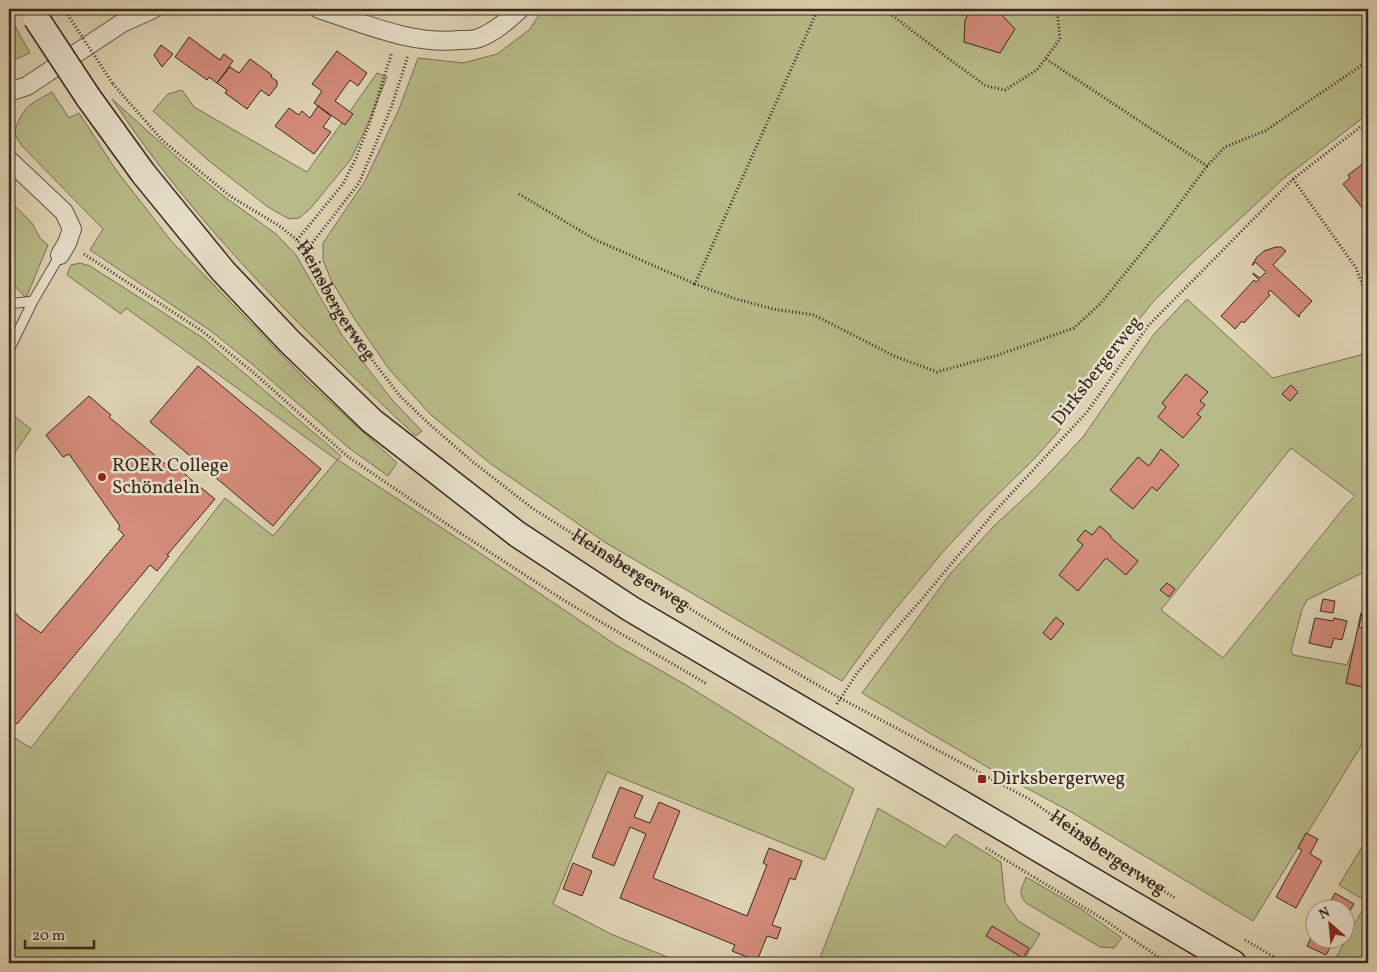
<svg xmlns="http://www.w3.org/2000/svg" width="1377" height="972" viewBox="0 0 1377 972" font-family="Vollkorn,serif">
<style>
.green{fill:#b8bb89;stroke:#787154;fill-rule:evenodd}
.building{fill:#d48c7b;stroke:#38271f}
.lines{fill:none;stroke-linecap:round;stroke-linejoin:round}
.service-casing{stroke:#625244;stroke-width:11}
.minor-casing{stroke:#625244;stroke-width:20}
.secondary-casing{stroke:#38271f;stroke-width:28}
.path{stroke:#38271f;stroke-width:3;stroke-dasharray:1 2.5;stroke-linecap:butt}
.service{stroke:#eae3ce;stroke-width:9}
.minor{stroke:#eae3ce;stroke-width:18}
.secondary{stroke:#eae3ce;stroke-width:25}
.secondary-bridge-casing{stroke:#38271f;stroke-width:28;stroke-linecap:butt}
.path-bridge{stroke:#38271f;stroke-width:3;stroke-dasharray:1 2.5;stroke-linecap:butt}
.secondary-bridge{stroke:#eae3ce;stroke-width:25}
.poi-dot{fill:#8f2418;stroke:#eae3ce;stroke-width:2}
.labels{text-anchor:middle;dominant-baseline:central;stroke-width:5;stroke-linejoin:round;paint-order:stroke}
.street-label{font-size:19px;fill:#38271f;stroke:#eae3ce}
.poi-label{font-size:19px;fill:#38271f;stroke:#eae3ce;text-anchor:start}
</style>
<rect width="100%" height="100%" fill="#dfd4b4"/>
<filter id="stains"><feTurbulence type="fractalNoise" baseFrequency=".004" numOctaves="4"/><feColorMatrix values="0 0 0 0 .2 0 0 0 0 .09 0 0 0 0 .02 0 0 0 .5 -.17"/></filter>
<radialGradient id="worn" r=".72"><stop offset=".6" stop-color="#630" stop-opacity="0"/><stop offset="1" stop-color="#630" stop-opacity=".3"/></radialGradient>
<!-- green -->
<path class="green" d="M543,9H1368V114L1283,179L1193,262L1152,303L1115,350L1059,431L1036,457L979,513L942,553L884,623L842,681L606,543L491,464L431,415L389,369L354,318L331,280L323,260V243L365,181L399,109L418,58L463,63L497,54L529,30Z
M9,15L30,53L9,62Z
M377,73L387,77L369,122L351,159L310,209L299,218L289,219L268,207L209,161L153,111L168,94L182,90L194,107L307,172Z
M52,92L69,118L79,113L116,170L172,242L305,379L397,463L388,476L349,448L258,369L211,331L90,250L103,229L22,146L14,133C23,106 28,105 52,92Z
M112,99L181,161L222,195L276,234L296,255L342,335L393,401L422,431L416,436C305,333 196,226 112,99Z
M9,200L32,223L40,238L48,245L26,298L13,284L9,276Z
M80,263L90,266L203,338L341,456L338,460L471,547L616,645L686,685L854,789L825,860L607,772L553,904L611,934L682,963H9V734L31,748L225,498L273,536L337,460L126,308L121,314L67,275L71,265Z
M1187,299L1273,378L1368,353V570L1307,600L1302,610L1291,651L1293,655L1347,665L1358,635L1368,629V742L1363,743L1253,921L1073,813L989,768L862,693L950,574L994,526L1035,488L1083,437L1154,334ZM1291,448L1355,496L1346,505L1223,658L1161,610Z
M9,412L31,429L9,461Z
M878,808L945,847L955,834L1001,862L1005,902L1018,921L1040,934L1027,955L1028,961L1027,963H818Z
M1368,837V963H1333L1367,902L1339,885Z
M1026,877L1081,909L1122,938L1114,948L1100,947L1026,903C1017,893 1022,888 1026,877Z"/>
<!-- building -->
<path class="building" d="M975,9H996L1015,29L1000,53L964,42L965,20L970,11Z
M189,37L220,60L224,54L233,61L217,83L209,77L207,80L175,57Z
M161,45L173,54L162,67L154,55Z
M337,51L367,73L358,86L350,80L335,101L353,114L345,125L314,103L322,91L312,84Z
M250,59L272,75L271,77L277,81V86L269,96L261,90L247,109L225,93L227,90L217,83L230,67L239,73Z
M318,106L331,116L323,127L331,132L314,154L275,126L289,108L299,115L302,111L310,118Z
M1368,160V215L1343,184L1350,178L1348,175Z
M1276,247H1281L1286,251L1273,265L1312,301L1299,315L1300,316L1299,317L1270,290L1268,293L1270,295L1244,323L1242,321L1235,329L1221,316L1254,280L1256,282L1259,280L1253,274V273L1260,278L1266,272L1255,262L1253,265H1252L1257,257L1264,251Z
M198,366L321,469L273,526L150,422Z
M1186,374L1208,392L1200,401L1205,405L1197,414L1201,417L1183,438L1158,417L1166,407L1162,403Z
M1291,385L1298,392L1290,401L1282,394Z
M89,396L111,415L109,417L176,473L180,469L189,478L215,499L167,555L169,556L157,571L150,565L17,724L9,717V606L21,619L41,633L124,535L118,529L120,526L69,454L63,457L46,435Z
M1161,449L1179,465L1157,491L1152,487L1133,509L1110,490L1138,457L1149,466Z
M1100,526L1111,536L1110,537L1138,561L1126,575L1106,558L1078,591L1059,575L1083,545L1077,540L1085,530L1092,535Z
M1167,583L1175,589L1169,597L1160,590Z
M1323,599L1335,601L1333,613L1320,611Z
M1361,613H1362L1359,627L1368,629V678L1366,688L1346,683Z
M1056,617L1064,624L1051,640L1043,633Z
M1315,618L1333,621L1334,618L1347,621L1342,640L1334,638L1331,648L1309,643Z
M620,787L643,796L634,817L650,823L659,802L680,811L653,878L747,916L767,865L763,863L769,848L802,861L795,880L790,878L772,925L781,928L777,939L767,936L757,961L732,951L735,945L620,898L646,834L630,827L614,866L592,857Z
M1306,833L1318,839L1310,854L1322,861L1296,908L1276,897L1302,850L1298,848Z
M573,863L592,871L582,896L563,889Z
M1335,893L1354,904L1344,920V910H1326Z
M992,926L1029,948L1023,958L986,936Z
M1314,932V940H1334L1326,955L1307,946Z"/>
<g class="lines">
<!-- service casing -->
<g class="service-casing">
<path id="service" d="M9,304L33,301
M9,350L33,301L60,255"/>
</g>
<!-- minor casing -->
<g class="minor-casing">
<path id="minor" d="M319,9C365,24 412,45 460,40C466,40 474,40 479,38C495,32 508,20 520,9
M9,92L27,86L122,23L153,9
M9,160L64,212L72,229L67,243L60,255"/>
</g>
<!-- secondary casing -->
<g class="secondary-casing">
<path id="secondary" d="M88,97L143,173L223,271L290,342L372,421L517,534L631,609L1233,963"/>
</g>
<!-- path -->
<g class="path">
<path d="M818,9L695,284L736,299L773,309L814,315L894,356L937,372L998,355L1074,328L1101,303L1160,230L1207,166"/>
<path d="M884,9L949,59L986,86L1005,90L1037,70L1060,39L1057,9"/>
<path d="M1046,59L1207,166L1225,147L1265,131L1368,61"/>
<path id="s1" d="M113,84L163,141L230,196L281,227L297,240L306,251L340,315L363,348L400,396L428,423L473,462L532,508L730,634L840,698L1029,799L1130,870L1175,898"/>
<path d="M1293,179L1356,268L1368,299"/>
<path d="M519,194L596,240L695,284"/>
<path d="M297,240L343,184L356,158L370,122L392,52"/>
<path d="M306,251L359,183L391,108L408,56"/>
<path d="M84,254L202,331L254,373L347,456L454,529L565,601L707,684"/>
<path d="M837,704L857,673L922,599L997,509L1087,412L1148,326L1293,179L1368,121"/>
<path d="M986,848L1103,919L1167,963"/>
<path d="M1245,940L1285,963"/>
</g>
<!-- service -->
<use href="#service" class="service"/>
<!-- minor -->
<use href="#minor" class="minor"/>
<!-- secondary -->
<use href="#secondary" class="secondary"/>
<!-- secondary-bridge casing -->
<g class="secondary-bridge-casing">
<path id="secondary-bridge" d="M36,18L88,97"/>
</g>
<!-- path-bridge -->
<path class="path-bridge" d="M64,9L113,84"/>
<!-- secondary-bridge -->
<use href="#secondary-bridge" class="secondary-bridge"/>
</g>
<!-- markers -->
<g class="poi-dot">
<circle cx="102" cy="477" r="5"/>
<rect x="977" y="774" width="10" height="10" rx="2.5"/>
</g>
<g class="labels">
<!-- street labels -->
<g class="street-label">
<text stroke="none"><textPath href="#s1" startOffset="315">Heinsbergerweg</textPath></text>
<text transform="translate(1097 371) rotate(-52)">Dirksbergerweg</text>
<text stroke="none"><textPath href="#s1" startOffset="720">Heinsbergerweg</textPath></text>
<text stroke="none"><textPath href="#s1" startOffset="1275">Heinsbergerweg</textPath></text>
</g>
<!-- poi labels -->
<g class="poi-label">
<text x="112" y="466">ROER College<tspan x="112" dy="22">Schöndeln</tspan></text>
<text x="992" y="779">Dirksbergerweg</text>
</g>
</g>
<!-- margin -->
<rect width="1377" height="972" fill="none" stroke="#dfd4b4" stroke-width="30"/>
<rect x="10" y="10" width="1357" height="952" fill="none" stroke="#38271f" stroke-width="2.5"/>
<rect x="15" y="15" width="1347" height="942" fill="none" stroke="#38271f"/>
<!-- north arrow -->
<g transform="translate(1330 924) rotate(333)"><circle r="24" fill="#eae3ce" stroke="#a39888"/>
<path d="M0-4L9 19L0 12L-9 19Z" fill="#8f2418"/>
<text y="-8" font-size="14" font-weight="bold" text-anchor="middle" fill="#38271f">N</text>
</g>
<!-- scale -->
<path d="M25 940v8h69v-8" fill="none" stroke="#38271f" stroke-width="2.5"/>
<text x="32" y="940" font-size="15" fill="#38271f" stroke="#eae3ce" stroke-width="4" paint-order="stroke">20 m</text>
<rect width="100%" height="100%" filter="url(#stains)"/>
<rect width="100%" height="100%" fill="url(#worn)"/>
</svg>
